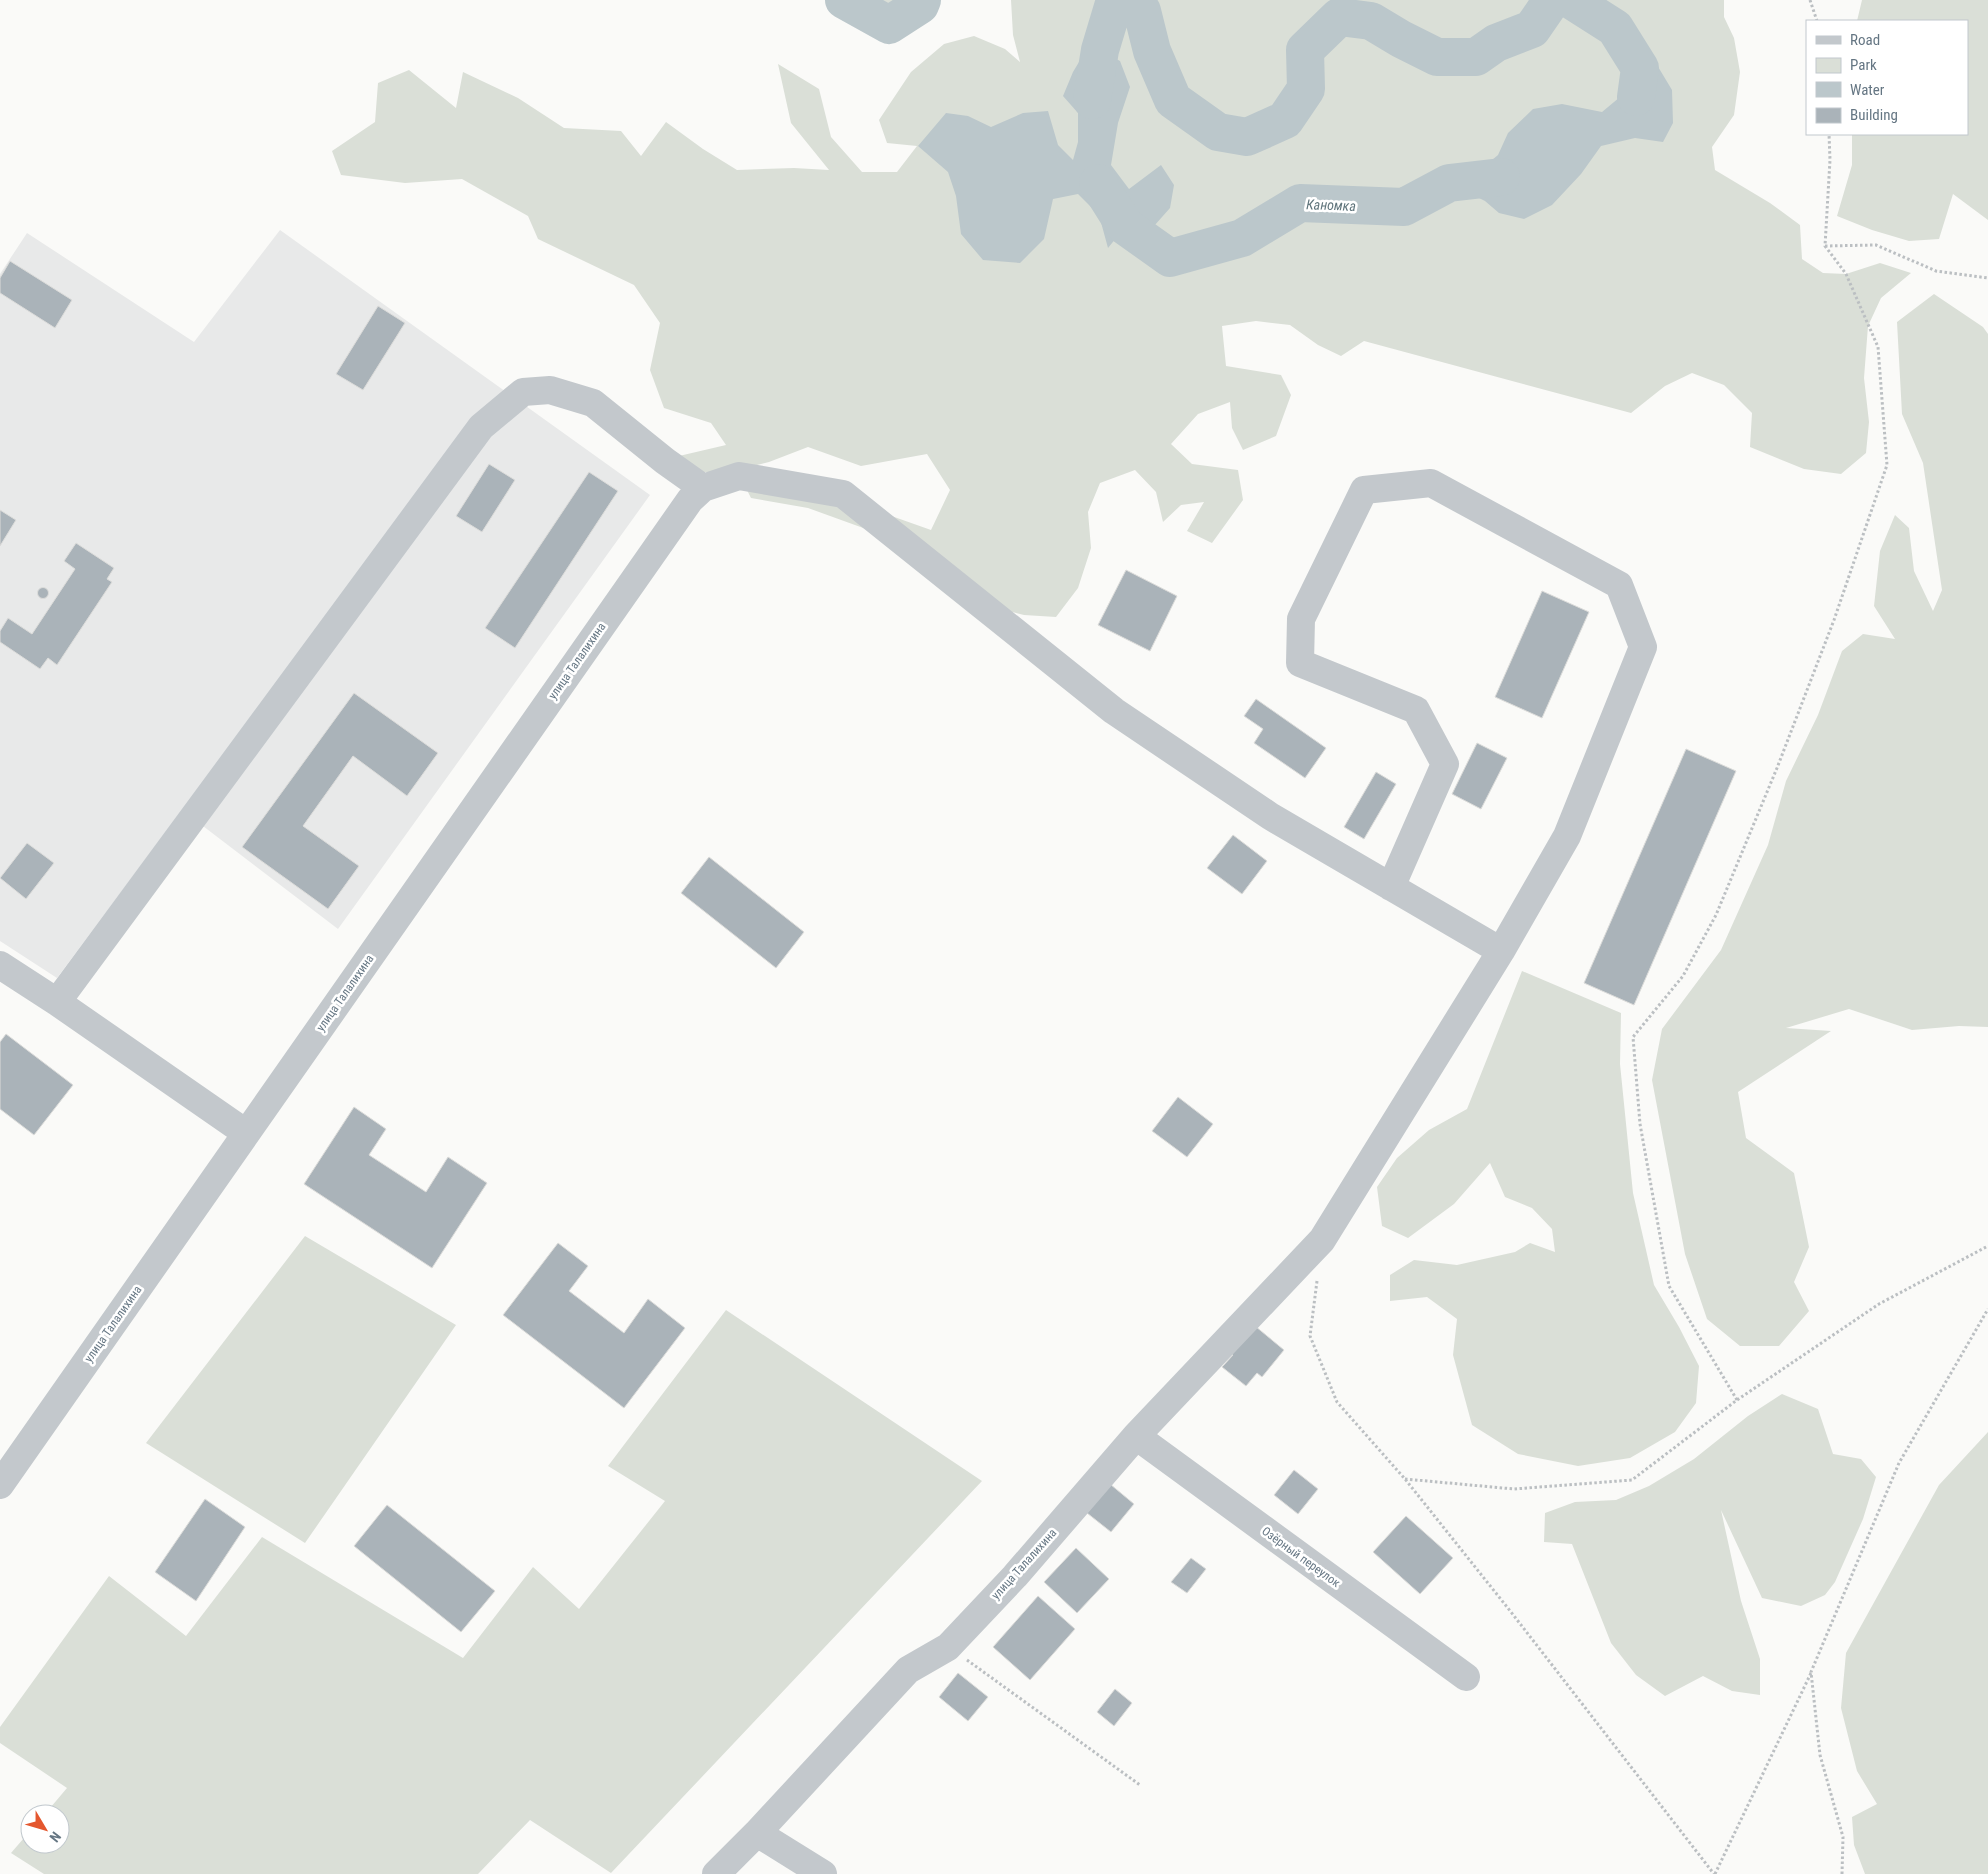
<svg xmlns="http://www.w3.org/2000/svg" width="1988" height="1874" viewBox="0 0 1988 1874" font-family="'Roboto Condensed',sans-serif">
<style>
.built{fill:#e8e9e9}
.green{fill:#dadfd7}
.water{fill:#bbc7cb}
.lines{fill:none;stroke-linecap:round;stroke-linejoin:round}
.river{stroke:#bbc7cb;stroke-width:38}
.building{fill:#aab3b9;stroke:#dcdcda}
.path{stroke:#bbbfc2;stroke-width:3;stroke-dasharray:2.5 2.5;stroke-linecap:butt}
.minor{stroke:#c3c8cc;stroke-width:28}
.labels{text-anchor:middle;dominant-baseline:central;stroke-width:5;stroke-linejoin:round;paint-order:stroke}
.street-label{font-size:12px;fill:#657683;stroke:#fff}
.water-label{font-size:14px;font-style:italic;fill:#60757c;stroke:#fff}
</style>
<rect width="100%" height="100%" fill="#fafaf8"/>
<!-- built -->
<path class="built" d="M280,230L650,495L338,929L182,810L57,978L0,941V274L27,233L194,342Z"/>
<!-- green -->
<path class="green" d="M844,0H922L920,5L889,25Z
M1011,0H1724V17L1734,38L1740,72L1734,115L1712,147L1715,170L1770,203L1800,225L1802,259L1823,273L1846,274L1880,263L1911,273L1881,298L1868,326L1864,378L1869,422L1866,453L1841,474L1804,469L1750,447L1752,413L1724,385L1692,373L1665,386L1631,413L1364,341L1341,356L1318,345L1290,325L1256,321L1222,326L1226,366L1281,375L1291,395L1276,436L1243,450L1232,428L1230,402L1198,414L1171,444L1192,464L1238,470L1243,500L1212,543L1187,531L1204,502L1181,505L1163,522L1156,492L1135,470L1100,483L1088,512L1091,548L1078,588L1056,617L1024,615L986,605L866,529L808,508L751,498L745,486L883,513L931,530L950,490L927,454L861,466L808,447L769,462L729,472H689L679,456L726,445L711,423L664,408L650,370L660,323L634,285L538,239L528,216L462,179L405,183L341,175L332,151L375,122L378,83L409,70L456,108L463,72L518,98L564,128L621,131L641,156L666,122L703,149L737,170L794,168L829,170L791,123L778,64L819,89L831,137L862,172H897L917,146L887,143L879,120L911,72L944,44L974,36L1005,49L1020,62L1013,35Z
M1862,0H1988V220L1953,194L1939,239L1909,241L1872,230L1837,216L1852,165V134H1967V21H1857Z
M1934,294L1983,327L1988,334V1027L1959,1026L1912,1030L1849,1009L1786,1028L1831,1031L1738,1092L1746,1138L1794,1173L1809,1247L1794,1282L1809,1311L1779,1346H1740L1707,1319L1685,1254L1652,1080L1662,1029L1721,950L1768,845L1786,781L1818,715L1842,651L1863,634L1895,639L1874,606L1880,551L1895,515L1909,528L1914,571L1933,611L1942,590L1923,463L1902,414L1897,322Z
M1522,971L1621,1013L1620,1064L1633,1193L1654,1285L1679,1327L1699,1366L1696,1403L1675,1432L1630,1458L1578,1466L1518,1454L1472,1425L1453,1355L1457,1319L1427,1297L1390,1301V1275L1414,1260L1457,1265L1515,1252L1530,1243L1555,1252L1552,1229L1532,1208L1505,1197L1490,1163L1454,1204L1408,1238L1382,1226L1377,1187L1397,1158L1429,1130L1467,1109Z
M305,1236L456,1325L305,1543L146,1443Z
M726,1310L982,1481L611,1873L530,1820L478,1874H44L11,1853L30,1831V1844H60V1814H45L67,1788L0,1743V1727L109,1576L186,1636L262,1537L463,1658L533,1567L579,1609L665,1501L608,1466Z
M1782,1394L1818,1409L1833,1454L1861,1459L1876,1477L1863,1519L1835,1582L1825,1595L1801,1606L1762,1598L1721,1510L1741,1601L1760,1659V1695L1732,1691L1703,1676L1665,1696L1636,1675L1611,1643L1572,1544L1544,1542L1545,1513L1575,1502L1616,1500L1649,1486L1694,1459L1748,1416Z
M1988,1432V1874H1865L1854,1845L1852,1817L1877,1804L1857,1771L1841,1708L1846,1653L1939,1485Z"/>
<!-- water -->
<path class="water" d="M1628,49L1654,60L1672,90L1673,123L1663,142L1635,138L1601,146L1581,174L1552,205L1524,219L1499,213L1485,201L1449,183L1479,171L1498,155L1508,133L1533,109L1562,104L1602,112L1620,97L1628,71Z
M1100,50L1120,61L1130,87L1118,123L1111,165L1129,189L1161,165L1174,185L1170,208L1154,226L1125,227L1108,248L1099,215L1078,194L1053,199L1044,239L1020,263L983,260L961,234L956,196L948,172L918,146L946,113L968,116L991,127L1023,113L1048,111L1058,145L1073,160L1078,142V113L1063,96L1073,72L1085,52Z"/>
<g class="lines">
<!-- river -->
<path class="river" d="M844,0L889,25L920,5L922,0
M1130,0L1142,11L1152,51L1173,100L1218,132L1247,137L1285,120L1306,89L1305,50L1339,17L1371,21L1401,39L1437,57H1476L1496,43L1532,29L1552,0
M1571,0L1615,28L1640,68L1636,97
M1092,100L1100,50L1115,0
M1098,183L1125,226L1170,258L1242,238L1300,203L1404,207L1449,183L1501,177"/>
</g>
<!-- building -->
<path class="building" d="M10,261L72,300L55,328L0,293V278Z
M378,306L405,323L363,390L336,374Z
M489,464L515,480L482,532L456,516Z
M589,472L618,491L515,648L485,628Z
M0,510L16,520L0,546Z
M76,543L114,568L107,579L112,582L57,665L48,658L40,669L0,642V631L8,618L32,634L75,569L64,561Z
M1126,570L1177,596L1150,651L1098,625Z
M37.5 593a5.5 5.5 0 1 1 11 0a5.5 5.5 0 1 1-11 0Z
M1542,591L1589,612L1542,718L1495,697Z
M354,693L438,753L407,796L353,756L303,826L359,866L328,909L242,847Z
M1256,699L1326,748L1305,778L1254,743L1263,729L1244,716Z
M1477,743L1507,758L1481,809L1452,794Z
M1686,749L1736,771L1634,1005L1584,983Z
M1376,772L1396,784L1364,839L1344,827Z
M1233,835L1267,861L1242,894L1207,868Z
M27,843L54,863L26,899L0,878Z
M709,857L804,932L776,968L681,893Z
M6,1034L73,1085L34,1135L0,1109V1042Z
M1178,1097L1213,1124L1187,1157L1152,1131Z
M354,1107L386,1129L369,1155L426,1192L448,1157L487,1183L432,1268L304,1184Z
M558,1243L588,1266L569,1291L624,1333L648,1299L685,1328L624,1408L503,1315Z
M1249,1321L1284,1350L1262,1377L1257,1373L1246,1386L1222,1367L1233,1355L1226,1349Z
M1294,1470L1318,1489L1298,1514L1274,1495Z
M1110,1484L1134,1504L1111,1532L1087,1513Z
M205,1499L245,1527L196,1601L155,1572Z
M387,1505L495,1591L461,1632L354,1546Z
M1406,1516L1453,1558L1420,1594L1373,1552Z
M1076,1548L1109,1579L1077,1613L1044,1582Z
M1191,1558L1206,1569L1187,1593L1171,1582Z
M1038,1596L1075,1629L1030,1680L993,1647Z
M958,1673L988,1697L968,1721L939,1697Z
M1115,1689L1132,1703L1114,1726L1097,1712Z"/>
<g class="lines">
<!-- path -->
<path class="path" d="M1810,0L1817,21
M1825,246L1876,245L1936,271L1988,278
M1317,1281L1310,1336L1337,1402L1405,1479L1511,1612L1714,1874
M1737,1400L1669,1286L1640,1124L1633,1037L1683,976L1716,915L1777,768L1834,620L1887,465L1878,347L1846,274L1825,246L1830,160L1829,134
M1405,1479L1514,1489L1632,1480L1737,1400L1879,1304L1988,1246
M967,1660L1140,1785
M1715,1874L1811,1673
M1842,1874L1843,1837L1820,1755L1811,1672L1899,1463L1988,1309"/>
<!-- minor -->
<path class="minor" d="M1391,887L1445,764L1416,710L1300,663L1301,619L1364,490L1431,483L1619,585L1643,647L1567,836L1501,951
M0,965L57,1002
M246,1133L57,1002L481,427L523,392L550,390L593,403L665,461L703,488
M1136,1436L1466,1677
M0,1485L690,500L703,488L739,476L843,494L1114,711L1270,816L1501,951L1322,1240L1136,1436L1015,1576L948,1647L908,1670L757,1833L716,1874
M757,1833L823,1874"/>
</g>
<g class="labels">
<!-- street labels -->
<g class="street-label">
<text transform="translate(577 661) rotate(-55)">улица Талалихина</text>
<text transform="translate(345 993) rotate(-55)">улица Талалихина</text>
<text transform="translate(113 1324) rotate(-55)">улица Талалихина</text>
<text transform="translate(1301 1557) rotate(36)">Озёрный переулок</text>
<text transform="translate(1024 1564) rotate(-48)">улица Талалихина</text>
</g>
<!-- water labels -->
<g class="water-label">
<text transform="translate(1331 205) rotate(2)">Каномка</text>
</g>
</g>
<!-- legend -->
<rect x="1806" y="20" width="162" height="115" fill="#ffffff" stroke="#c1c8cd"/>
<rect x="1816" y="36" width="25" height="8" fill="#c3c8cc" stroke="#c1c8cd"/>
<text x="1850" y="45" font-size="15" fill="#657683">Road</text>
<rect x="1816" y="58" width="25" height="15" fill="#dadfd7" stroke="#c1c8cd"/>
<text x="1850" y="70" font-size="15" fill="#657683">Park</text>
<rect x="1816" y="82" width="25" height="15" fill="#bbc7cb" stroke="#c1c8cd"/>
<text x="1850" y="95" font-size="15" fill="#657683">Water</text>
<rect x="1816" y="108" width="25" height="15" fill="#aab3b9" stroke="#c1c8cd"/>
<text x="1850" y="120" font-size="15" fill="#657683">Building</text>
<!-- north arrow -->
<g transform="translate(45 1829) rotate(128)"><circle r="24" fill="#ffffff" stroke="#c1c8cd"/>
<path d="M0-4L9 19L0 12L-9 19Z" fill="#e4572e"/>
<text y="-8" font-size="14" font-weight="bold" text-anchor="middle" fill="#657683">N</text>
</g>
</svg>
